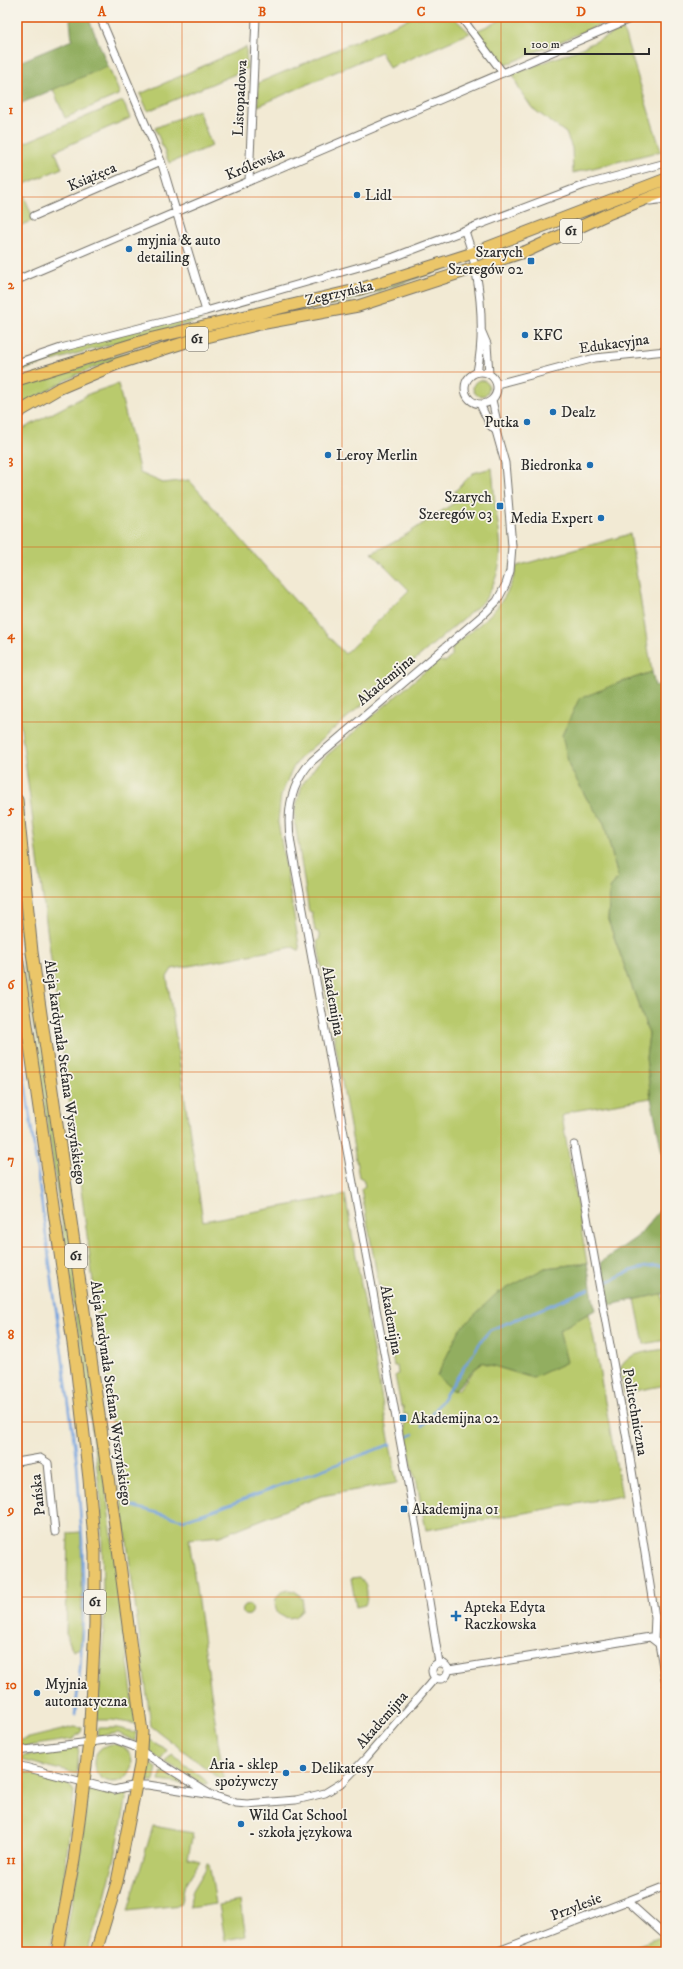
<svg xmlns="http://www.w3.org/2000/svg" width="683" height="1969" viewBox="0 0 683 1969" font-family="'IM FELL DW Pica',serif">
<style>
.green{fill:#b9ca6d;stroke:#727a4c}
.forest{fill:#92ae60;stroke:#5e6c46}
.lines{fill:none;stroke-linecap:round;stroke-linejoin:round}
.stream{stroke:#74a3de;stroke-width:2.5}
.minor-casing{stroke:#716e66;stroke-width:9}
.primary-casing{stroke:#716e66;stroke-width:13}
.minor{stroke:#fff;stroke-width:7}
.primary{stroke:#ebc669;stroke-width:11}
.grid{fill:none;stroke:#df570e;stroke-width:1;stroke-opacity:0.55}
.poi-dot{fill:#1f6fb2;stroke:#f7f3e8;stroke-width:1.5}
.labels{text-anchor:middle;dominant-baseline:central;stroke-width:3.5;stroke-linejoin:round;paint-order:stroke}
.shield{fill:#f7f3e8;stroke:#686764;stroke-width:1}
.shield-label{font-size:14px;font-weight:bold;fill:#2b2b2b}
.street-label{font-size:15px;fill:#2b2b2b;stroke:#f7f3e8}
.poi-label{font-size:15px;fill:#2b2b2b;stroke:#f7f3e8;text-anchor:start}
.neatline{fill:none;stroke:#df570e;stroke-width:1.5}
.grid-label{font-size:13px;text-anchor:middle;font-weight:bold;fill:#df570e}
</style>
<rect width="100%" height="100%" fill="#f7f3e8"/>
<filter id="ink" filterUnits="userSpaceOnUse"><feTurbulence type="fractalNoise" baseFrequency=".025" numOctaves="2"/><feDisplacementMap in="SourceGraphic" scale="8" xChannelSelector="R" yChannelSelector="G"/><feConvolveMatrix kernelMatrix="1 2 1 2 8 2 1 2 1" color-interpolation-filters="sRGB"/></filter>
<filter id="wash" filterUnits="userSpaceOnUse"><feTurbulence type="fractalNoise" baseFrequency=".012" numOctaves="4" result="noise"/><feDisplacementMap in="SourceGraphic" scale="16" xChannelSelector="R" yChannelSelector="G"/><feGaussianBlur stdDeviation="0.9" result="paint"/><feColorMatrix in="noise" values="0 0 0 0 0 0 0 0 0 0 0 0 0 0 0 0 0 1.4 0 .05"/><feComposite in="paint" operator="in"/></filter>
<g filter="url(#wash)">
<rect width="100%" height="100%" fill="#f2ead4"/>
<!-- green -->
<path class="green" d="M413,17H453L470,33L389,68L381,52L258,106V83Z
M508,17H602L604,23L503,66L476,31Z
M623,29L661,151L573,173L572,148L566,133L532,108L519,89L513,74L577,50Z
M246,47L247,69L148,111L140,94Z
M108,66L119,92L118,95L65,118L53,89Z
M123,101L130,118L55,151L62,168L20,186L34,220L17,227V146Z
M198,110L212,146L169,163L155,128Z
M444,269L347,302L215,329L143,349L80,373L17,407V387L160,342L214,328L338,301Z
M200,314L201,320L75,354L17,372V365L81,344Z
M473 388a8 8 0 1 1 16 0a8 8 0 1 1-16 0Z
M118,384L140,473L163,483L189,480L305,612L345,654L409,590L372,553L398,540L457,501L455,491L473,473L492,468C494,484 494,502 497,518C503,551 503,571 484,601L301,757L293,768L281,795L278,822L300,951L293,947L172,969L167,977L203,1221L345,1195L397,1483L321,1496L220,1536L189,1539L224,1782L151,1726L17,699V432L91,393Z
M630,534L652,672L613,685L569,766L587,799L604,823L618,877L610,889L608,920L649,1034L646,1058L651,1098L573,1111L562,1116L587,1263L545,1268L437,1375L458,1390L481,1362L533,1378L559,1330L589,1313L622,1496L426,1530L416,1478L413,1473L405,1423L408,1422L407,1414L404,1415L403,1406H401L395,1376L398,1374L397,1366H394L361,1189L365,1186L363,1179L359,1177L317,941L320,938L318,932L315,931L312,912H309L295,822V810L302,785L318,763L437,661L445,662L452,656V647C483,621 507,607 517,566Z
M17,842L94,1397L136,1724L112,1720H97L104,1630L101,1502L88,1399L17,920Z
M662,1293L666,1317V1340L644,1344L635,1299Z
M666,1349V1385L624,1393L620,1369C629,1351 648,1352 666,1349Z
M81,1532L82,1596L80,1648L73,1651L66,1634L68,1533Z
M360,1577C367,1584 369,1596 365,1605L356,1607L351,1578Z
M275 1604a14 14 0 1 1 28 0a14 14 0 1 1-28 0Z
M241.5 1610a5.5 5.5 0 1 1 11 0a5.5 5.5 0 1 1-11 0Z
M74,1727L82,1728L81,1732L73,1739L17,1748V1741Z
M98,1728H117L136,1732V1742L118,1733L97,1736Z
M147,1738L167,1750L161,1760L150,1752Z
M94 1763a19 19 0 1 1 38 0a19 19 0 1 1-38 0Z
M79,1747L77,1774L17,1759V1757Z
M172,1754L209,1783L208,1784H203L165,1762Z
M149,1763L157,1768L154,1781H146Z
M17,1770L68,1784L74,1791L64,1878L50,1952H17Z
M162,1771L183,1783V1784L159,1781Z
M88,1786L110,1794L128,1791L114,1862L103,1905L87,1952H63L80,1858Z
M153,1826L193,1833L188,1858L200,1861L185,1885L180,1905L128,1911Z
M207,1863H209L216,1904L189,1908L192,1892L205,1870Z
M240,1901L246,1936L225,1940L219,1905Z
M663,1936L666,1939V1952H629L628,1949Z"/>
<!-- forest -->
<path class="forest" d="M75,17H88L108,66L17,105V63L72,40L70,20Z
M652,672L655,686L666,683V1172L651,1098L646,1058L649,1034L608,920L610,889L618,877L604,823L587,799L569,766L562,735L579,699L613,685Z
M666,1203V1293L609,1305L601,1262L637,1237Z
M587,1263L595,1310L559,1330L567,1362L533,1378L481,1362L454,1391L437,1376L460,1329L496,1294L545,1268Z"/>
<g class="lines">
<!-- stream -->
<path class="stream" d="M17,1022L77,1464L82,1539L84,1603L80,1670L75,1715
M605,1283C625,1273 643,1263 666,1267
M422,1426L432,1415L484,1337L490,1330L589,1289
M408,1437L413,1434
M132,1506L183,1520L217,1509L391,1444"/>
</g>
</g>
<g filter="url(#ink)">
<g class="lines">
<!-- minor casing -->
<g class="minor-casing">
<path id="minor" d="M100,17L161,161L206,311
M461,17L503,73
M249,181L256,17
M650,201L666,199
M34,216L161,161
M465,231C480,273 486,328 477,372
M17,280L634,17
M481,330L487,344L489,374
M17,363L61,348L206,311L394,257L584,185L666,163
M465 388a16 16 0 1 1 32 0a16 16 0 1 1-32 0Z
M497,384L595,358L666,351
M480,404L490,425L496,431
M574,1145L628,1445L655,1617L654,1639
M17,1462L40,1458L48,1463L55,1532
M432 1671a8 8 0 1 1 16 0a8 8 0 1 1-16 0Z
M439,1663L426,1582L291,844C286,814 290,784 312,761L484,614L497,601L506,584L510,571L512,546L505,463L496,431L497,422L492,400
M449,1670L650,1637L659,1644L666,1684
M17,1751L114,1739L133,1746L208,1793
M17,1765L114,1790L136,1785H148L212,1795L236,1803L247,1804L296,1800L325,1793L343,1782L366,1758L435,1678
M627,1901L666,1936
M496,1952L666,1886"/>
</g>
<!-- primary casing -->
<g class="primary-casing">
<path id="primary" d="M17,380L153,338L360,289L473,253L666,179
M17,413L58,389L117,364L186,342L260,324L358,306L527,251L608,214L666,191
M17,800L32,952L113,1511L142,1732L140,1765L117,1882L96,1952
M17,956L76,1364L89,1479L95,1552V1625L89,1742L74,1860L57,1952"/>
</g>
<!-- minor -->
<use href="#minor" class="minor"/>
<!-- primary -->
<use href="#primary" class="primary"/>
</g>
</g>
<!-- grid -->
<path class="grid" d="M182,17V1952M342,17V1952M501,17V1952M17,197H666M17,372H666M17,547H666M17,722H666M17,897H666M17,1072H666M17,1247H666M17,1422H666M17,1597H666M17,1772H666"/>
<!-- markers -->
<g class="poi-dot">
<circle cx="357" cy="195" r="4"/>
<circle cx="129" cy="249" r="4"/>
<rect x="527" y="257" width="8" height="8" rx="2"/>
<circle cx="525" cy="335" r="4"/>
<circle cx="553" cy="412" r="4"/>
<circle cx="527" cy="422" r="4"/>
<circle cx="328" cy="455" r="4"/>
<circle cx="590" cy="465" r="4"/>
<rect x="496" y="502" width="8" height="8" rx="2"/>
<circle cx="601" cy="518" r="4"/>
<rect x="399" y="1414" width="8" height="8" rx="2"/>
<rect x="400" y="1505" width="8" height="8" rx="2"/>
<path d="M454 1610h4v4h4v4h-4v4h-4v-4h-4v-4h4z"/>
<circle cx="37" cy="1693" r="4"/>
<circle cx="303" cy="1768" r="4"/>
<circle cx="286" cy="1773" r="4"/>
<circle cx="241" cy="1824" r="4"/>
</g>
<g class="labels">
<!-- shield labels -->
<g class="shield">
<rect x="560" y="219" width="22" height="24" rx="3"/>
<rect x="186" y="327" width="22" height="24" rx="3"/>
<rect x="65" y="1244" width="22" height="24" rx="3"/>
<rect x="84" y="1590" width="22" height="24" rx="3"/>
</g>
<g class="shield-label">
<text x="571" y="231">61</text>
<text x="197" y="339">61</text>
<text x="76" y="1256">61</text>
<text x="95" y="1602">61</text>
</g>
<!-- street labels -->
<g class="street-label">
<text transform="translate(240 98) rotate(-87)">Listopadowa</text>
<text transform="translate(255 164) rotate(-23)">Królewska</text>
<text transform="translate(92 177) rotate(-23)">Książęca</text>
<text transform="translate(339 293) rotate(-13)">Zegrzyńska</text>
<text transform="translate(614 344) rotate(-8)">Edukacyjna</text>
<text transform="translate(386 680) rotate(-40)">Akademijna</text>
<text transform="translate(333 1001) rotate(80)">Akademijna</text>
<text transform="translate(65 1072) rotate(82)">Aleja kardynała Stefana Wyszyńskiego</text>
<text transform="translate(391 1320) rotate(80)">Akademijna</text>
<text transform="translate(111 1393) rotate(82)">Aleja kardynała Stefana Wyszyńskiego</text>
<text transform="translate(635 1412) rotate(80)">Politechniczna</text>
<text transform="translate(38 1495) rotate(-96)">Pańska</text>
<text transform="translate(382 1720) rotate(-49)">Akademijna</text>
<text transform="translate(576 1907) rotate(-21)">Przylesie</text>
</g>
<!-- poi labels -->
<g class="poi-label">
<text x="365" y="195">Lidl</text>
<text x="137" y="240">myjnia &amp; auto<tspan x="137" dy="17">detailing</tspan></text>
<text x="523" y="252" text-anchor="end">Szarych<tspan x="523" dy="17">Szeregów 02</tspan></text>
<text x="533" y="335">KFC</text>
<text x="561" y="412">Dealz</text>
<text x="519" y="422" text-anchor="end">Putka</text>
<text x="336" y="455">Leroy Merlin</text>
<text x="582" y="465" text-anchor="end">Biedronka</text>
<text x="492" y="497" text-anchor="end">Szarych<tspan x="492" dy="17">Szeregów 03</tspan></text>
<text x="593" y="518" text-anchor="end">Media Expert</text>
<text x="411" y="1418">Akademijna 02</text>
<text x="412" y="1509">Akademijna 01</text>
<text x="464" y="1607">Apteka Edyta<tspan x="464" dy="17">Raczkowska</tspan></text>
<text x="45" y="1684">Myjnia<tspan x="45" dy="17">automatyczna</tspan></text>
<text x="278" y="1764" text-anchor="end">Aria - sklep<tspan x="278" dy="17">spożywczy</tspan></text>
<text x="311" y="1768">Delikatesy</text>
<text x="249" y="1815">Wild Cat School<tspan x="249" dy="17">- szkoła językowa</tspan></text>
</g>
</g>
<!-- margin -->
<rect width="683" height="1969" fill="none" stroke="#f7f3e8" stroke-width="44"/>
<!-- scale -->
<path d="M525 48v6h124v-6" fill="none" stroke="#2b2b2b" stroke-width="2"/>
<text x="531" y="48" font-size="12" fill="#2b2b2b" stroke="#f7f3e8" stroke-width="3" paint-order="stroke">100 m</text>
<rect x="22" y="22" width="639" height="1925" class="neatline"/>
<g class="grid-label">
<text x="102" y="16">A</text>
<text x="262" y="16">B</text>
<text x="421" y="16">C</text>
<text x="581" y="16">D</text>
<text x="11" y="114">1</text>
<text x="11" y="289">2</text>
<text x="11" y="464">3</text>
<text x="11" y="639">4</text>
<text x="11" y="814">5</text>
<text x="11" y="989">6</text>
<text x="11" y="1164">7</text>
<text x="11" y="1339">8</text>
<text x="11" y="1514">9</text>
<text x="11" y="1689">10</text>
<text x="11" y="1864">11</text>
</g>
</svg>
